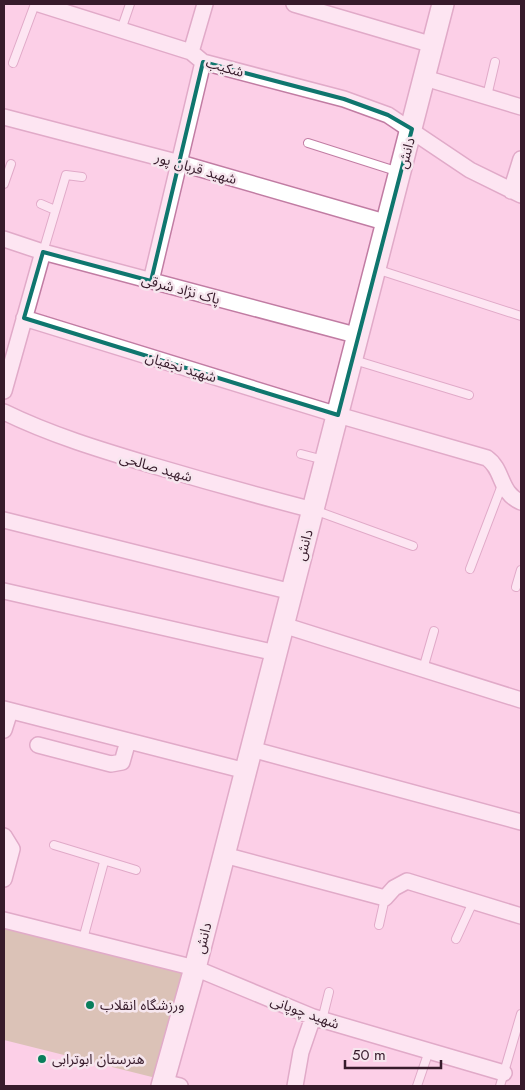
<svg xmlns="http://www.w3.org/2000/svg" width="525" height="1090" viewBox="0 0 525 1090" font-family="Jost,'Noto Sans Arabic',sans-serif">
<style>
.green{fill:#b4b17c}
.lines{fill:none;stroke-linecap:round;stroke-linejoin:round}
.lane-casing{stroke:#c17ca3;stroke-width:10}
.street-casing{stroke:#c17ca3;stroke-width:18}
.secondary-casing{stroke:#c17ca3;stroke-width:24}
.lane{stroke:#fff;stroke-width:8}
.street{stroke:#fff;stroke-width:15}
.secondary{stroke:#fff;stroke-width:21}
.marked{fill:none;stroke:#0f766e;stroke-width:4;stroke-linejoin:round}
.poi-dot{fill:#097e5c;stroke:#f6e6ee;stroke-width:2}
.labels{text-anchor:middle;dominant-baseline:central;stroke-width:5;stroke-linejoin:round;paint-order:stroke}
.street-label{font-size:14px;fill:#371b2b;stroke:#f6e6ee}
.poi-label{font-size:14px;fill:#371b2b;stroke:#f6e6ee;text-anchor:start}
</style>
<rect width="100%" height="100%" fill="#fccfe7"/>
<!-- green -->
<path class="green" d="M4,925L186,971L156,1078L4,1040Z"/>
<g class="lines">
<!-- lane casing -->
<g class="lane-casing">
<path id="lane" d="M121,30L130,4
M13,63L35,4
M487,96L495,62
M308,143L399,172
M4,184L11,164
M41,204L55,210
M43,252L66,175L82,177
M376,269L521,316
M354,360L469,395
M301,454L324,460
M314,510L413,546
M470,569L502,485
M516,587L521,570
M423,669L434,631
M54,845L136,870
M379,925L385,898
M83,939L104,862
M456,939L473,902
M322,1020L329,992
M417,1086L429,1051
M500,1086L521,1014"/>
</g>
<!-- street casing -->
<g class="street-casing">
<path id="street" d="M39,4L191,52L203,62L344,99L388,115L470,170L521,195
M294,4L433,45
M191,52L205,4
M425,78L521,107
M4,117L180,163L388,223
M511,191L521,159
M4,239L43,252L359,336
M151,281L203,62
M24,318L338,415L487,458C504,470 499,493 521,502
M4,391L43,252
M4,412C51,435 101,450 151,465C205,481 259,496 313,510
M4,520L292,592
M4,591L276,653
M283,625L521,700
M4,709L246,771
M4,730L10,711
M38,745L111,764L122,762L128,741
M251,749L521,822
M4,836L12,849L4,879
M224,855L385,898L394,888L407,881L521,916
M4,920L195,968L313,1017L504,1073
M163,1082L180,1086
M295,1086L301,1052L313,1017"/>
</g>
<!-- secondary casing -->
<g class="secondary-casing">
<path id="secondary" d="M162,1086L195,968L443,4"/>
</g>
<!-- lane -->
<use href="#lane" class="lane"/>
<!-- street -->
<use href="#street" class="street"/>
<!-- secondary -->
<use href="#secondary" class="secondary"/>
</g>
<!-- marked area -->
<path d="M0 0H525V1090H0ZM203,62L344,99L388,115L412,129L338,415L24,318L43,252L151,281Z" fill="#fccfe7" fill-opacity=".55" fill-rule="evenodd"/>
<path class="marked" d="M203,62L344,99L388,115L412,129L338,415L24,318L43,252L151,281Z"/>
<!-- markers -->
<g class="poi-dot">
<circle cx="90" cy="1005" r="5"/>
<circle cx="42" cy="1059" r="5"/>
</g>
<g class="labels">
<!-- street labels -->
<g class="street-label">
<text transform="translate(225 67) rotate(16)">شکیب</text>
<text transform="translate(406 153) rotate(-75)">دانش</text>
<text transform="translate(196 168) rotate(16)">شهید قربان پور</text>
<text transform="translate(181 289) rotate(15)">پاک نژاد شرقی</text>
<text transform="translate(181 367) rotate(17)">شهید نجفیان</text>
<text transform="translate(156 467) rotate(16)">شهید صالحی</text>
<text transform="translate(304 545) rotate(-75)">دانش</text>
<text transform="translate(203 938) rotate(-76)">دانش</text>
<text transform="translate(305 1012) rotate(20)">شهید چوپانی</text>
</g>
<!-- poi labels -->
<g class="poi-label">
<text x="100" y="1005">ورزشگاه انقلاب</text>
<text x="52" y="1059">هنرستان ابوترابی</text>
</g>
</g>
<!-- border -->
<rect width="525" height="1090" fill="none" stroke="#371b2b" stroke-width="10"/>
<!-- scale -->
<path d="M345 1060v8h96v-8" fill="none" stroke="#371b2b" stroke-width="2.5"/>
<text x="352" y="1060" font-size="15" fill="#371b2b" stroke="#f6e6ee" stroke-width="4" paint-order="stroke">50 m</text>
</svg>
